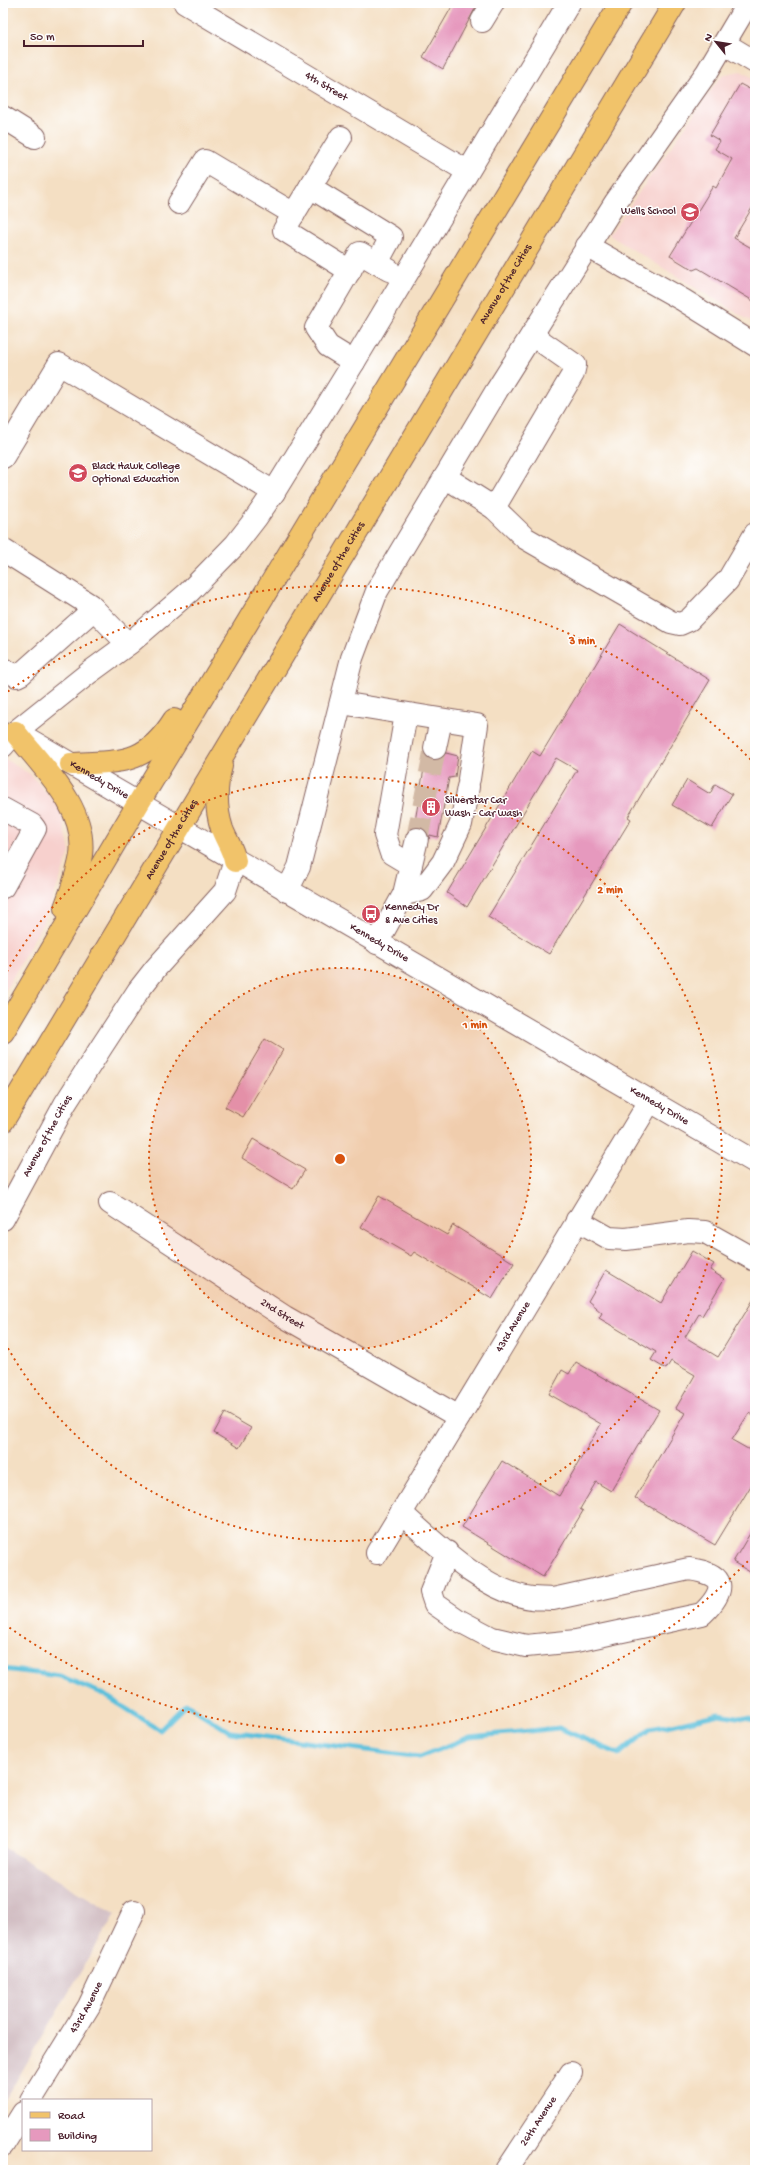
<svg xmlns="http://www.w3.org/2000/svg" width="758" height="2173" viewBox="0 0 758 2173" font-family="'Gochi Hand',sans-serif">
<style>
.built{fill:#f7d0cd}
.industrial{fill:#d2bec3}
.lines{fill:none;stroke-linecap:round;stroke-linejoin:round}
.stream{stroke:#5dc0db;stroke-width:5}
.building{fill:#e699be}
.minor-tunnel{stroke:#d2b9a5;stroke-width:22;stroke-dasharray:22 11;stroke-linecap:butt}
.minor-casing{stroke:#866260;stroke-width:24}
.major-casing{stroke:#866260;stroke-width:24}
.minor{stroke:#fff;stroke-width:22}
.major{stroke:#f1c36a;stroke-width:22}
.ring{fill:none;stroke:#d8530f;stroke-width:2;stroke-dasharray:2 4}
.labels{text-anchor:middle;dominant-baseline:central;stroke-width:3;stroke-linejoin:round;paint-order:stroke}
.street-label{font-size:11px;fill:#4a1f2b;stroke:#fff}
.poi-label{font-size:11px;fill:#4a1f2b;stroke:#fff;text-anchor:start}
.centre{fill:#d8530f;stroke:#fff;stroke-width:2}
.ring-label{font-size:12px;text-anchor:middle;font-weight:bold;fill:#d8530f;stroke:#fff;stroke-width:3;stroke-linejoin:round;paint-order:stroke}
</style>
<rect width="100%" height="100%" fill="#fff"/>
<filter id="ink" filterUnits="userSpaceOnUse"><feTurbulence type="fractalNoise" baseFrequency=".025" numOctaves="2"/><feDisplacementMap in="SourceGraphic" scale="8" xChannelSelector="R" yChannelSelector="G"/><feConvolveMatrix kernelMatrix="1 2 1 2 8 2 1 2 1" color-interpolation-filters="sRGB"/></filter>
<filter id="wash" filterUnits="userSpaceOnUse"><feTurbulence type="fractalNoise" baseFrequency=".012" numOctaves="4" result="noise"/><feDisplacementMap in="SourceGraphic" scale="16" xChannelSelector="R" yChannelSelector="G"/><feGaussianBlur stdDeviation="0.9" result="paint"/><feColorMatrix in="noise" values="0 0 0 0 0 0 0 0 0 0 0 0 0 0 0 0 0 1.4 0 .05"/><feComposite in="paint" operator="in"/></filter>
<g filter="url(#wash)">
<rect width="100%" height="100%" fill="#f4dfc3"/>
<!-- built -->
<path class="built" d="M741,71L755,79V324L609,235L719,79L726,74Z
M3,758L30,774L60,809L70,852L45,919L3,995Z"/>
<!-- industrial -->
<path class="industrial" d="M3,1847L115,1914L3,2103Z"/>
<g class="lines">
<!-- stream -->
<path class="stream" d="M3,1669L60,1676L103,1694L160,1730L186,1704L230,1732L420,1757L470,1737L559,1728L619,1754L649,1729L672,1725L719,1714L755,1720"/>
</g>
<g id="blocks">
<!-- building -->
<path class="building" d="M454,3H478L443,69L423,57Z
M740,84L755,92V203L734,238L755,250V302L698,268L693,270L670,256L713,186L716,188L732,159L715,149L720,141L710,135Z
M620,624L710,680L628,817L631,819L549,954L488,917L577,770L556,758L467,907L447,893L532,751L540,756Z
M446,753L458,756L455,777L449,778L438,837L430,835L429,839L425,830L414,827L426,757L432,760H438Z
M687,780L710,794L715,784L732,794L712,828L672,805Z
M265,1039L283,1050L243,1117L225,1107Z
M253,1139L305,1170L293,1189L242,1158Z
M379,1196L447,1235L453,1225L514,1263L492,1299L414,1252L411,1256L361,1227Z
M692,1251L714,1264L710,1270L724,1279L702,1316L699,1314L685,1337L718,1357L755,1297V1417L749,1413L732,1440L755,1453V1479L715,1545L635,1498L685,1413L676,1408L695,1375L671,1361L666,1369L651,1360L656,1352L599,1318L602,1313L588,1301L606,1270L661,1303Z
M576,1362L659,1410L611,1491L596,1482L580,1509L583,1511L543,1577L462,1527L502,1461L559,1496L601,1424L549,1394L562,1370L569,1374Z
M225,1413L251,1428L239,1448L214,1433Z
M755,1525V1575L733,1562Z"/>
</g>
</g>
<g filter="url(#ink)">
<use href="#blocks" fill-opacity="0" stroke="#866260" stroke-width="1"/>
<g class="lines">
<!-- minor-tunnel -->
<path class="minor-tunnel" d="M417,839L435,748"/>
<!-- minor casing -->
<g class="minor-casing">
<g id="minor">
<path id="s1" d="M185,3L467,171"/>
<path d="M482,21L493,3"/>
<path d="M725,44L755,62"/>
<path d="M3,117L35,137"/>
<path d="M310,187L341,137"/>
<path d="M179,203L205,161L294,214"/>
<path d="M587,246L683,300L755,345"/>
<path d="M350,271L284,230L310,187L391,237L377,263"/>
<path d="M354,362L328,346L316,328L360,253L389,270"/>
<path d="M3,457L59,364L274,492"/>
<path d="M445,477L494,508L573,374L575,365L532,335"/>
<path d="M494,508L525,538L671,622L680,624L689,620L728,580L755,534"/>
<path d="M3,550L90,605L128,644"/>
<path d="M3,669L17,676L21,674L94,609"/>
<path d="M341,703L477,725L469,779"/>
<path d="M406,714L385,835L391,853L411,865"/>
<path id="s2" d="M16,732L755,1162"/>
<path d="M3,746L15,732L90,672L131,642L189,592L235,545L256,518L274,492L354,362L569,3"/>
<path d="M435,748L441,720"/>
<path d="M3,809L32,825L35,829L3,887"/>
<path d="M287,891L299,867L352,658L377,591L497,390L615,203L707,72L748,3"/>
<path d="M404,894L422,890L443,862L461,824L468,787"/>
<path d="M377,943L404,894L417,839"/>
<path id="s3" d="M110,1203L285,1317L459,1417"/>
<path id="s4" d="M3,1219L65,1104L102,1046L138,991L156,968L225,891L235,861"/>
<path d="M577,1220L609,1238L626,1239L688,1231L705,1232L755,1260"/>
<path d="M401,1513C436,1544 484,1592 532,1598C539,1599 546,1598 553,1599L689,1569C727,1574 727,1590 702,1614L576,1641L526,1646L492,1638L458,1620L435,1604L431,1592L447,1552"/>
<path id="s5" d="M377,1553L650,1101"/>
<path id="s6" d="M31,2100L89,2006L134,1911"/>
<path d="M3,2145L23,2113"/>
<path id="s7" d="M507,2170L571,2073"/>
</g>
</g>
<!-- major casing -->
<g class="major-casing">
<g id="major">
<path d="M15,732C42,767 87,807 81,855C78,874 71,891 65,908"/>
<path d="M71,764C120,761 145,766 174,720"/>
<path d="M221,766C215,788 215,807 222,829C226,840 233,849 235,861"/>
<path d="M3,1032L138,804L621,3"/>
<path id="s8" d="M3,1121L675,3"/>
</g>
</g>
<!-- minor -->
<use href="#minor" class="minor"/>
<!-- major -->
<use href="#major" class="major"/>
</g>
</g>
<!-- distance rings -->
<circle cx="340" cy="1159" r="191" fill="#d8530f" fill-opacity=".12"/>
<g class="ring">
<circle cx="340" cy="1159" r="191"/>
<path d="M4 977A382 382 0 1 1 4 1341"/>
<path d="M752 1557A573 573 0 0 1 3 1623M3 695A573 573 0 0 1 752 761"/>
</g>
<!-- icons -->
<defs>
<g id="school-disc" transform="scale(1)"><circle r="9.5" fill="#d1495b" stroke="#fff"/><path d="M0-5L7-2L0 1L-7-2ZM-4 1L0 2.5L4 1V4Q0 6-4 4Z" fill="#fff"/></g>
<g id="building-disc" transform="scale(1)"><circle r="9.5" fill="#d1495b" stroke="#fff"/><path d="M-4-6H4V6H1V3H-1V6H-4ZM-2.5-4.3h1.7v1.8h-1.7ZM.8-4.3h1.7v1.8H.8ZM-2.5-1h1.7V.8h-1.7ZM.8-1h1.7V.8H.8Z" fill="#fff"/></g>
<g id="bus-disc" transform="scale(1)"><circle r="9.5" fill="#d1495b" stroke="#fff"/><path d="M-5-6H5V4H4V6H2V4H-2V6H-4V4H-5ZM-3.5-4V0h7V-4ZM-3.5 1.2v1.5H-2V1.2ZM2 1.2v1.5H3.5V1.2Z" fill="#fff"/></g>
</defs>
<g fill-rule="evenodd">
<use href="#school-disc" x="690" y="212"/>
<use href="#school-disc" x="78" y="473"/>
<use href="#building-disc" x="431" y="807"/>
<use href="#bus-disc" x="371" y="914"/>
</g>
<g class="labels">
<!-- street labels -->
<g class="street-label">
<text stroke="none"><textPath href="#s1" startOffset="164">4th Street</textPath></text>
<text stroke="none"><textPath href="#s8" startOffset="976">Avenue of the Cities</textPath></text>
<text stroke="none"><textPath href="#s8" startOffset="652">Avenue of the Cities</textPath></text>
<text stroke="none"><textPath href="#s2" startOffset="96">Kennedy Drive</textPath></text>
<text stroke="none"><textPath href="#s8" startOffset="328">Avenue of the Cities</textPath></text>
<text stroke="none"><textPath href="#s2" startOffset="420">Kennedy Drive</textPath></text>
<text stroke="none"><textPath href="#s2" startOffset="744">Kennedy Drive</textPath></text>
<text stroke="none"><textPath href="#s4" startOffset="94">Avenue of the Cities</textPath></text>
<text stroke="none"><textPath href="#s3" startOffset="205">2nd Street</textPath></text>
<text stroke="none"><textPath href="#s5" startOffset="264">43rd Avenue</textPath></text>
<text stroke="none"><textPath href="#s6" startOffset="108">43rd Avenue</textPath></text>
<text stroke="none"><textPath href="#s7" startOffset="58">26th Avenue</textPath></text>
</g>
<!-- poi labels -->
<g class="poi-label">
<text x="676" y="212" text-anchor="end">Wells School</text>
<text x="92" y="467">Black Hawk College<tspan x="92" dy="13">Optional Education</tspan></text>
<text x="445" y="801">Silverstar Car<tspan x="445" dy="13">Wash - Car wash</tspan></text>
<text x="385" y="908">Kennedy Dr<tspan x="385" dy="13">&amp; Ave Cities</tspan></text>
</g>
</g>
<circle cx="340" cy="1159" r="6" class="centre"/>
<g class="ring-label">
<text x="582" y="644">3 min</text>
<text x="610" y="893">2 min</text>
<text x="475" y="1028">1 min</text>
</g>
<!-- margin -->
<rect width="758" height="2173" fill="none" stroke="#fff" stroke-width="16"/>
<!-- legend -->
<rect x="22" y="2099" width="130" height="52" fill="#ffffff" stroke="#b7a5aa"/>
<rect x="30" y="2112" width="20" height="6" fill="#f1c36a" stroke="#b7a5aa"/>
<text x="58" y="2119" font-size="12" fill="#4a1f2b">Road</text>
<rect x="30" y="2129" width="20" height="12" fill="#e699be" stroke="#b7a5aa"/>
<text x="58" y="2139" font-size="12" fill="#4a1f2b">Building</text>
<!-- north arrow -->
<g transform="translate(716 42) rotate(300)" stroke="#ffffff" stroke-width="3" paint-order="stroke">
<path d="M0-3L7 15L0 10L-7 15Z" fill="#4a1f2b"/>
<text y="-6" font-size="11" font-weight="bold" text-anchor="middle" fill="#4a1f2b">N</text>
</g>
<!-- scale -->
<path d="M24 40v6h119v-6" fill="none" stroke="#4a1f2b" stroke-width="2"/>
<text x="30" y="40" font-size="12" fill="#4a1f2b" stroke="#ffffff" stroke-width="3" paint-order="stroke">50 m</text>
</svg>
